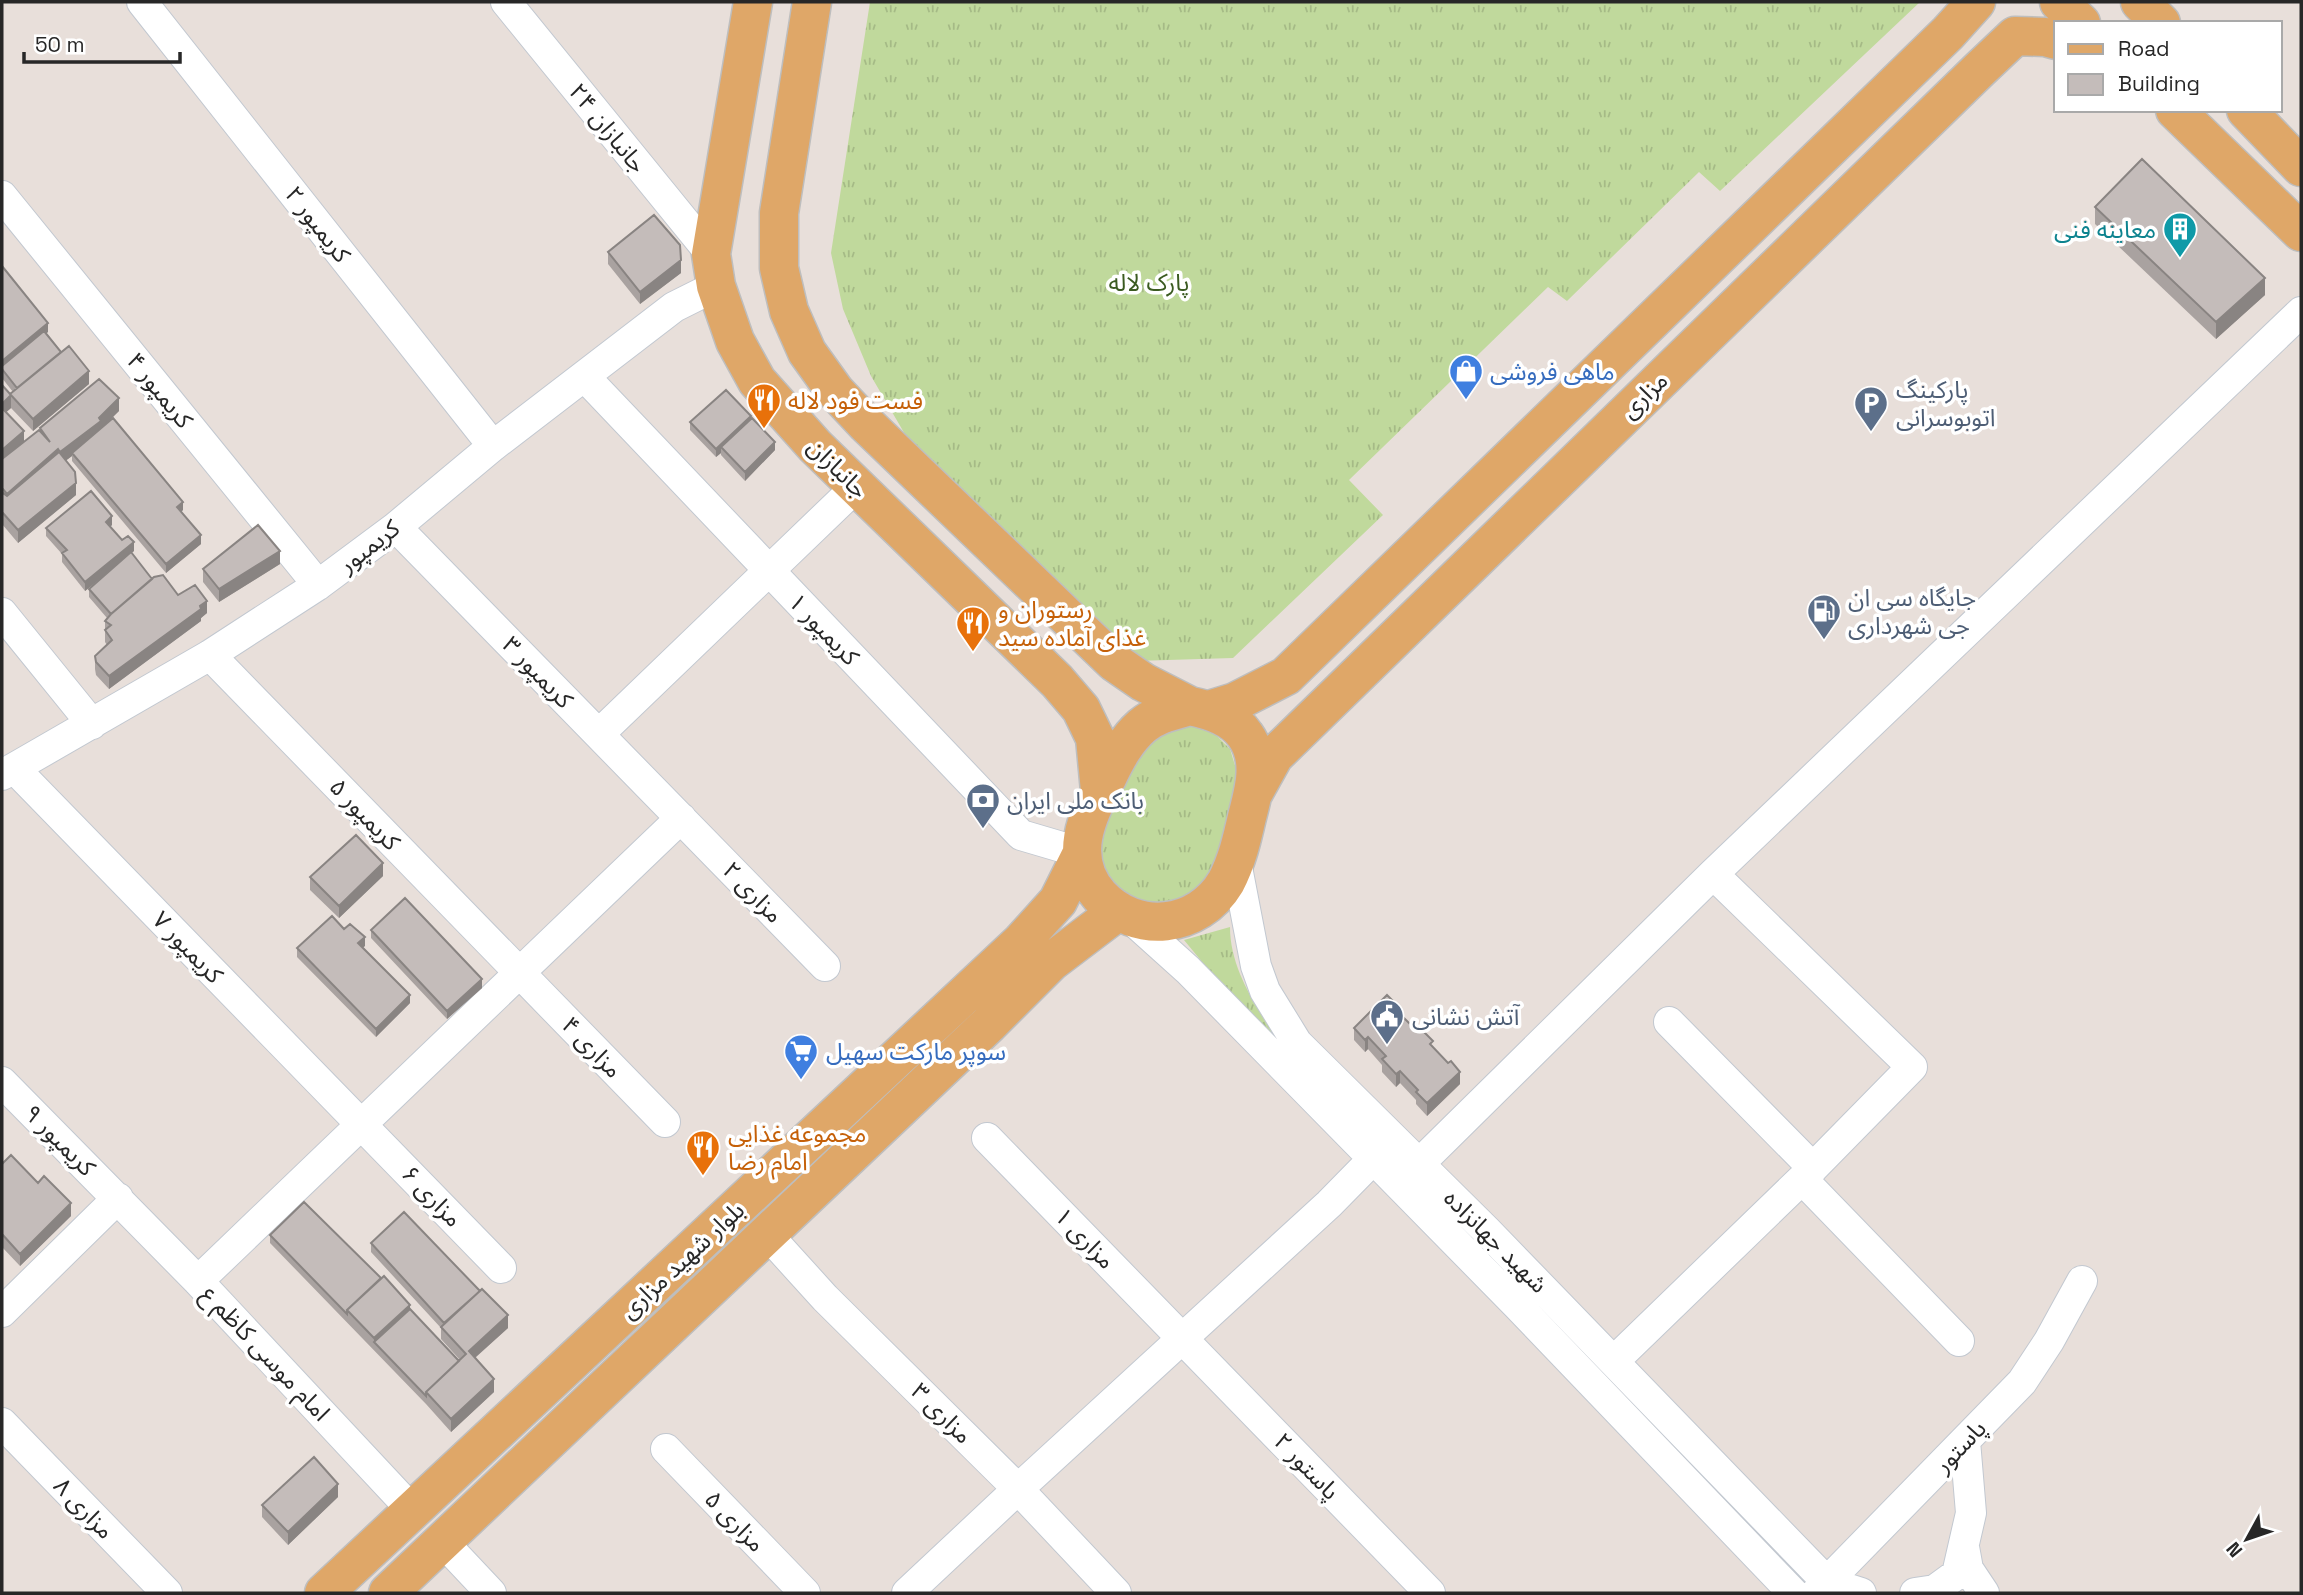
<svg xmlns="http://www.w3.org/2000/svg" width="2303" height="1595" viewBox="0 0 2303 1595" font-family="'Space Grotesk','Noto Sans Arabic',sans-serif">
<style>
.grass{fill:url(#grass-tufts)}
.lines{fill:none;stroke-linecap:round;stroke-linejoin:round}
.minor-casing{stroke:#c2c8d0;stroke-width:32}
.major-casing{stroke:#bebebe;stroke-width:41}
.minor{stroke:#fff;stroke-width:30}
.major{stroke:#dfa768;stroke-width:38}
.wall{fill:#a9a2a0}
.shaded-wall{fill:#898482}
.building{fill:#c4bcba;stroke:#898482;stroke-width:2}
.labels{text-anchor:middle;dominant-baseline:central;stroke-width:7;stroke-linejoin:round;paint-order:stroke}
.street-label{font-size:24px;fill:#272727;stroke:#fff}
.culture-label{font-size:24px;fill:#0d838f;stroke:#fff;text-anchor:end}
.park-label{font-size:24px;fill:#3b5b21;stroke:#fff}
.shop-label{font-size:24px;fill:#366cbe;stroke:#fff;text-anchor:start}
.service-label{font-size:24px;fill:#4e5e75;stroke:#fff;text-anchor:start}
.food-label{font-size:24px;fill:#c56008;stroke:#fff;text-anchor:start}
</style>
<defs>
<pattern id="grass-tufts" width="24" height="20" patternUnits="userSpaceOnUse" patternTransform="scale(1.75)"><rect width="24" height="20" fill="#c0d99c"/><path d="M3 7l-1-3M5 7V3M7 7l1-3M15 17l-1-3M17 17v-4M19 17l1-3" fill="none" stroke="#a5ba86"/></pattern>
</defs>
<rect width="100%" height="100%" fill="#e8dfda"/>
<!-- grass -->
<path class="grass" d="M870,2H1920L1720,191L1699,172L1567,301L1548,287L1349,480L1383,515L1233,658L1135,661L906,436L871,376L843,309L831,253Z
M1188,725L1212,731L1230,749L1237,772V787L1219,861L1190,898C1157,903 1135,910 1112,880C1081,841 1128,777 1147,741Z
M1230,927C1230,980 1272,1028 1300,1071L1264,1037L1184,940Z"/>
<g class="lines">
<!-- minor casing -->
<g class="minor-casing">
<path id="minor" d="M142,2L493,446
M506,2L711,254
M2,196L318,585
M584,376L1021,835L1082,853
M396,527L825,966
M2,613L92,724
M210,655L665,1122
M599,734L856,487
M14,768L501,1268
M2,775L210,655L318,585L396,527L493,446L674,307L716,286
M1236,862L1256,966L1265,991L1297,1043L1487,1231L1827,1582L1861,1593
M1128,916L1188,970L1517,1305L1793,1593
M1669,1022L1813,1168
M2,1082L198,1281L412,1510
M987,1138L1430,1593
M1420,1163L1713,874L2301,312
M1802,1179L1959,1341
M767,1234L825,1298L1018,1489L1116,1593
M198,1281L681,818
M2,1312L118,1198
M1614,1361L1802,1179L1912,1067L1713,874
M2,1423L167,1593
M666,1449L805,1593
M443,1542L491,1593
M1964,1547L1968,1569L1984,1593
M907,1593L1018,1489L1329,1204L1385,1147
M1816,1593L2022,1382L2049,1341L2082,1281
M1915,1593L1935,1590L1957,1574L1971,1513L1965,1441"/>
</g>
<!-- major casing -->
<g class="major-casing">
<path id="major" d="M753,2L711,254L716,286L735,341L757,381L815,446L1057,681L1081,709L1095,738L1100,791
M812,2L779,213V268L789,311L807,352L835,391L866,424L1114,662L1143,682L1190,706
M2059,2L2081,23
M2140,2L2161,23
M2175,110L2301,232
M2246,110L2301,167
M1190,706C1210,710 1233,717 1245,735C1263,760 1254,790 1247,817C1242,839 1237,861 1226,882C1198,929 1136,935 1100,896C1066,858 1087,816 1107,778C1116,759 1126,740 1142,726C1156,714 1173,711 1190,706Z
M1209,710L1235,702L1286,676L1948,33L1976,2
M1254,792L1274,756L1979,70L2015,36L2045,37L2056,40
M324,1593L1021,942L1058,901L1082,853
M388,1593L989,1024L1051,962L1117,912"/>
</g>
<!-- minor -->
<use href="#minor" class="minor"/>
<!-- major -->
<use href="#major" class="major"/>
</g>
<!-- wall -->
<path class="wall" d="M2095,207L2265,295L2216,339L2095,224Z
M608,252L681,273L640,304L608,264Z
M2,266L48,332L46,333L89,384L33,431L11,408L6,412L24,442L40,431V428L119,411L108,421L183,510L181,512L201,544L166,573L72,461V456L65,461L76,495L18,543L2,524V385L10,394L13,392L2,378Z
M751,419L775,450L745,481L721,455V453L716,457L690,430V422Z
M112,525L110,527L122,540L134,551L131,553L152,579L207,613L201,618V621L109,689L96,675L95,669V656L107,645L105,642V621L107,618L89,597V589L111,570L85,591L62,562V554L46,536V528Z
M280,564L219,602L203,582V569Z
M383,876L339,918L310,890V877Z
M344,929L365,946L363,947L410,1003L376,1037L297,957V948Z
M371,930L482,988L447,1019L371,938Z
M1398,1012L1433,1047L1460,1084L1427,1116L1416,1104V1100L1400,1083L1396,1087L1382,1072V1065L1368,1049L1365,1052L1354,1040V1028Z
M2,1164L71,1216L20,1266L2,1247Z
M270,1235L410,1309L459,1361L460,1360L441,1339V1328L371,1252V1243L508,1328L475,1358L494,1392L451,1432L426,1404L270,1243Z
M338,1497L288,1545L262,1517V1505Z"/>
<!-- shaded-wall -->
<path class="shaded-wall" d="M681,260V273L640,304V292Z
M2265,278V295L2216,339V322Z
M48,323V332L2,369V361Z
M89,371V384L33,431V419Z
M11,395V408L2,416V404Z
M119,398V411L101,429L72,453V456L60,465V452L99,418Z
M751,416V424L721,447V453L716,457V449Z
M24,431V444L2,463V450Z
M775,442V450L745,481V472Z
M58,449V462L7,507V494Z
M76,483V495L18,543V530Z
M183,502V510L177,515V507Z
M112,516V525L106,530V522Z
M201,535V544L166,573V564Z
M134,542V551L85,591V582Z
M280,551V564L219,602V589Z
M207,601V613L201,618V621L109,689V676Z
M383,863V876L339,918V906Z
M365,937V946L358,951V943Z
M482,979V988L447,1019V1011Z
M410,995V1003L376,1037V1029Z
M1368,1037V1049L1365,1052V1040Z
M1400,1071V1083L1396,1087V1074Z
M1460,1072V1084L1427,1116V1103Z
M71,1203V1216L20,1266V1254Z
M410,1305V1317L374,1342V1351V1338Z
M508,1315V1328L469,1363V1351Z
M494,1379V1392L451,1432V1419Z
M338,1484V1497L288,1545V1532Z"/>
<!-- building -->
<path class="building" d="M2142,159L2265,278L2216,322L2095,207Z
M654,215L680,245L681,260L640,292L608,252Z
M2,266L48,323L2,361Z
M44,331L61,352L17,388L2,369V366Z
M69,346L89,371L33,419L10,394Z
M99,379L119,398L99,418L101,421L60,452L58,449L7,494L2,488V459L39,430L50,442L40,428Z
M2,385L11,395L2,404Z
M726,390L751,416L716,449L690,422Z
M2,408L24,431L2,450Z
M113,418L183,502L177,507L201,535L166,564L72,453Z
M752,418L775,442L745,472L721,447Z
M59,452L75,472L76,483L18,530L2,512V494L3,493L7,496Z
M91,491L112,516L106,522L122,540L128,536L134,542L85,582L62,553L67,550L46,528Z
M258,525L280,551L219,589L203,569Z
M131,552L152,579L111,614L89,589Z
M163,575L178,595L195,585L207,601L200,606L201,609L109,676L96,662L95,656L112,640L105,630L111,625L105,621L111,614L154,577Z
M356,835L383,863L339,906L310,877Z
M405,898L482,979L447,1011L371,930Z
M332,916L344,929L350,924L365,937L358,943L410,995L376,1029L297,948Z
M1387,995L1398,1006L1395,1009L1415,1029L1418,1026L1433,1041L1430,1044L1448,1063L1451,1061L1460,1072L1427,1103L1416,1092L1418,1090L1400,1071L1396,1074L1382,1059L1386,1056L1368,1037L1365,1040L1354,1028Z
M11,1155L38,1183L44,1176L71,1203L20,1254L2,1234V1164Z
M304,1202L381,1278L347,1310V1314L270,1235Z
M404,1212L480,1291L444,1323L371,1243Z
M384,1276L410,1305L374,1338L347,1310Z
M482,1289L508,1315L469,1351L494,1379L451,1419L426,1392L466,1354L441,1327Z
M410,1309L459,1361L426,1392V1396L374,1342Z
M314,1457L338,1484L288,1532L262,1505Z"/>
<!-- icons -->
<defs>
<g id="building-pin" transform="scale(1.75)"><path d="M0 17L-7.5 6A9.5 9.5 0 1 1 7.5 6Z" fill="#0f9aa8" stroke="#fff"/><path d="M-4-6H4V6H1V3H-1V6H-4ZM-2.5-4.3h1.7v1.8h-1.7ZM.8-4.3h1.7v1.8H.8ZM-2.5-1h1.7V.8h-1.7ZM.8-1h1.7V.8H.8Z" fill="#fff"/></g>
<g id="shop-pin" transform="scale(1.75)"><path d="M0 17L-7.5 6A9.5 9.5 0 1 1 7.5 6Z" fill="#3f7fe0" stroke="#fff"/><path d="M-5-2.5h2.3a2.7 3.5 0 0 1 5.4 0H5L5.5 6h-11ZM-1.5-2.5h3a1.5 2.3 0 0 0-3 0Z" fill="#fff"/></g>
<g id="restaurant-pin" transform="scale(1.75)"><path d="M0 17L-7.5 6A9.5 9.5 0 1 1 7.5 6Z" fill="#e8710a" stroke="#fff"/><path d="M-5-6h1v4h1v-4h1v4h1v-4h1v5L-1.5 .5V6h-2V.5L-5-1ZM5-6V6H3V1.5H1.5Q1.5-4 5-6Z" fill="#fff"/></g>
<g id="parking-pin" transform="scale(1.75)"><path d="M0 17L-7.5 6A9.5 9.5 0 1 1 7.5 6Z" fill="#5c6f8a" stroke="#fff"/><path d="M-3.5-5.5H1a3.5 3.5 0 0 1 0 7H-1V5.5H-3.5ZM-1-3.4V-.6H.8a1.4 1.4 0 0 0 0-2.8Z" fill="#fff"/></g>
<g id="fuel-pin" transform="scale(1.75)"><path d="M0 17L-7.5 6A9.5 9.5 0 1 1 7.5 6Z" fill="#5c6f8a" stroke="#fff"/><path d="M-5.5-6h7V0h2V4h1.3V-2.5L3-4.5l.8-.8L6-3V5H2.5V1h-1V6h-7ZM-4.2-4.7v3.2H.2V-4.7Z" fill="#fff"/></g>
<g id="bank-pin" transform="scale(1.75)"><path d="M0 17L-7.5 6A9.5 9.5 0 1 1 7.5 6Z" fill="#5c6f8a" stroke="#fff"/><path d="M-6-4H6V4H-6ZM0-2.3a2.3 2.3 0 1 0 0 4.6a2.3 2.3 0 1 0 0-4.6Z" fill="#fff"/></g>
<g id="civic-pin" transform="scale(1.75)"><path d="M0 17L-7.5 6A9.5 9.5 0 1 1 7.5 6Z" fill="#5c6f8a" stroke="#fff"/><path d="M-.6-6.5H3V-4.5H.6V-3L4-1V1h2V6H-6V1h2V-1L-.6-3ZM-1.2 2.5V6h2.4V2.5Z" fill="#fff"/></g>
<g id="supermarket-pin" transform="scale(1.75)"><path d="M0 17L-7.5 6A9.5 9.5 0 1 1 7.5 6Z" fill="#3f7fe0" stroke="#fff"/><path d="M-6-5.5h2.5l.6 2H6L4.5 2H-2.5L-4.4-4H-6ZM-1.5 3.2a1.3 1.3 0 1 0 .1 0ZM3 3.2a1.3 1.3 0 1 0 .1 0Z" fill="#fff"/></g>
</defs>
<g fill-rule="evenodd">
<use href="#building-pin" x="2180" y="229"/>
<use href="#shop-pin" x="1466" y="371"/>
<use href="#restaurant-pin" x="764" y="400"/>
<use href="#parking-pin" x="1871" y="403"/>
<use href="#fuel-pin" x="1824" y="611"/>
<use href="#restaurant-pin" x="973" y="623"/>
<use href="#bank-pin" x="983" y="800"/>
<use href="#civic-pin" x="1387" y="1016"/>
<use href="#supermarket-pin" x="801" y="1051"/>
<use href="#restaurant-pin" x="703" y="1147"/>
</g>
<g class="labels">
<!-- street labels -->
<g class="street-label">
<text transform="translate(608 128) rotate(51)">جانبازان ۲۴</text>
<text transform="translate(318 224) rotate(52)">کریمپور ۲</text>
<text transform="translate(160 390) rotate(51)">کریمپور ۴</text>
<text transform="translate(1644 395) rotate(-44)">مزاری</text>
<text transform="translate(838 468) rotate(45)">جانبازان</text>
<text transform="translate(369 546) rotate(-38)">کریمپور</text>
<text transform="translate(824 629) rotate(46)">کریمپور ۱</text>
<text transform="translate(538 672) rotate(46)">کریمپور ۳</text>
<text transform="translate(365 814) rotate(46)">کریمپور ۵</text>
<text transform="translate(753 892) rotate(46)">مزاری ۲</text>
<text transform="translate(188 947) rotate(46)">کریمپور ۷</text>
<text transform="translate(592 1047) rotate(46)">مزاری ۴</text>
<text transform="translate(60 1140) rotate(45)">کریمپور ۹</text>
<text transform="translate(432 1196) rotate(46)">مزاری ۶</text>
<text transform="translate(1085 1238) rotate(46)">مزاری ۱</text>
<text transform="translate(1496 1241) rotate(45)">شهید جهانزاده</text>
<text transform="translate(682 1260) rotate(-43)">بلوار شهید مزاری</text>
<text transform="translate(266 1353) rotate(47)">امام موسی کاظم ع</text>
<text transform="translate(942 1413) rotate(45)">مزاری ۳</text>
<text transform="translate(1960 1446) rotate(-46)">پاستور</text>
<text transform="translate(1307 1466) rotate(46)">پاستور ۲</text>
<text transform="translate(84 1508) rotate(46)">مزاری ۸</text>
<text transform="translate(735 1521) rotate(46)">مزاری ۵</text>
</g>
<!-- culture labels -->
<g class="culture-label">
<text x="2156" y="229">معاینه فنی</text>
</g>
<!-- park labels -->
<g class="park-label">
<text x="1149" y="282">پارک لاله</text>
</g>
<!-- shop labels -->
<g class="shop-label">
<text x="1490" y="371">ماهی فروشی</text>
<text x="826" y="1051">سوپر مارکت سهیل</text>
</g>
<!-- service labels -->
<g class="service-label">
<text x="1896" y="389">پارکینگ<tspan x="1896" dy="28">اتوبوسرانی</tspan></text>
<text x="1848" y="597">جایگاه سی ان<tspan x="1848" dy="28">جی شهرداری</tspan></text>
<text x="1007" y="800">بانک ملی ایران</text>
<text x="1412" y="1016">آتش نشانی</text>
</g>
<!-- food labels -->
<g class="food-label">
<text x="788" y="400">فست فود لاله</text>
<text x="998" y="609">رستوران و<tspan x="998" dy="28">غذای آماده سید</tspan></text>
<text x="728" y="1133">مجموعه غذایی<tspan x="728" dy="28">امام رضا</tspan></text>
</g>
</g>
<!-- border -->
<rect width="2303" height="1595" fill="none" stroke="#272727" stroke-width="7"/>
<!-- legend -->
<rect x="2054" y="21" width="228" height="91" fill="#ffffff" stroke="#a9a9a9" stroke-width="2"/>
<rect x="2068" y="44" width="35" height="10" fill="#dfa768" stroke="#a9a9a9" stroke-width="2"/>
<text x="2118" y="56" font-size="21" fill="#272727">Road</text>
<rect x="2068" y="74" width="35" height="21" fill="#c4bcba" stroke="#a9a9a9" stroke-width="2"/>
<text x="2118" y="91" font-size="21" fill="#272727">Building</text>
<!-- north arrow -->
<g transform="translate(2247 1539) rotate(230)" stroke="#ffffff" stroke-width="5" paint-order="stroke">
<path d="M0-5L12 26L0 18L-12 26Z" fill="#272727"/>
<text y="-10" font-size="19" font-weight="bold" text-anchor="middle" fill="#272727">N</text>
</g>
<!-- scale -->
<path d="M24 52v10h156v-10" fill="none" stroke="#272727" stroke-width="3.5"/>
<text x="35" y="52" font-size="21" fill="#272727" stroke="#ffffff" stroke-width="5" paint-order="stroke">50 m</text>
</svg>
